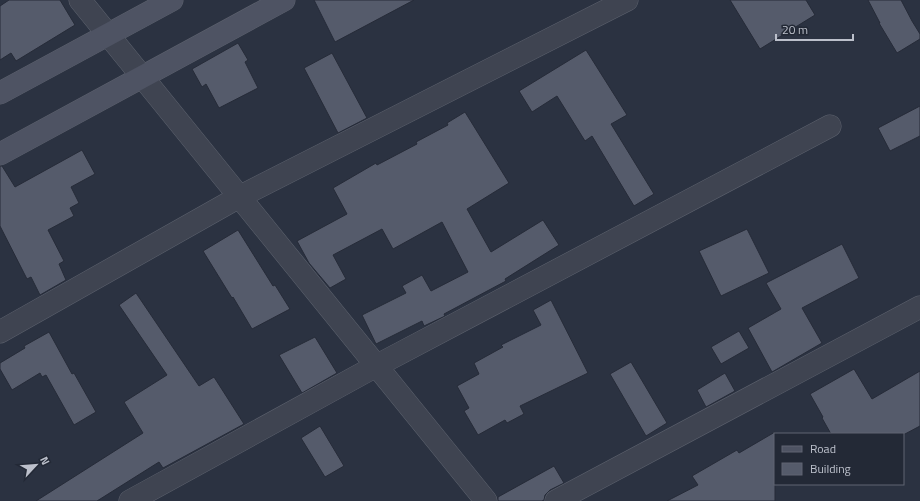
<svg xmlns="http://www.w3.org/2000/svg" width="920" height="501" viewBox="0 0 920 501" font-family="'Titillium Web',sans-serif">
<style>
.building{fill:#555b6b;stroke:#262b38}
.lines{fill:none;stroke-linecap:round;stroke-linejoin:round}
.street-casing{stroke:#5d626e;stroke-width:23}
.secondary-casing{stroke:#5d626e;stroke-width:23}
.street{stroke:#3f4451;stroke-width:22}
.secondary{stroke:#4e5363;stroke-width:22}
</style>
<rect width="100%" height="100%" fill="#2b3241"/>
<!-- building -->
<path class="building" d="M9,0H60L75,25L16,61L11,53L0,60V6Z
M314,0H414L335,42Z
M730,0H806L815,15L760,49Z
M868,0H901L912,21L920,34V39L897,53L879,23H880Z
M238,43L248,60L245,62L258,88L219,108L206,84L202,87L192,69Z
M586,50L627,115L611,124L654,194L634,206L592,136L585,141L557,96L532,112L519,91Z
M332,53L367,118L338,133L304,68Z
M920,106V136L890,151L878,128Z
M465,112L509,183L467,209L491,252L543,220L559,245L505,279L506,281L444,314L445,316L424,326L422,321L376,344L362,315L406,293L402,286L422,275L431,291L468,272L442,222L393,249L382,229L333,255L346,279L330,288L309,263L297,241L347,214L333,188L376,163L377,165L417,144L416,142L448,125L447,123Z
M82,150L95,174L71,187L79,203L70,208L74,216L48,230L64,261L59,264L66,280L40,295L31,277L27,279L0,226V166H2L15,187Z
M747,229L769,273L721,296L699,251Z
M238,230L273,286L275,285L290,309L252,329L233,297L232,298L203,251Z
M842,244L859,278L802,308L822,343L772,372L748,328L781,309L766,283Z
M136,293L199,386L214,377L244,424L163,468L159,462L97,501H36L143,433L124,402L167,375L119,305Z
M551,300L588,373L520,406L524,414L507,423L505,420L478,435L464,411L469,408L457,386L479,374L474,363L503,347L501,345L541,325L533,310Z
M739,331L749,348L721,364L711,347Z
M49,332L72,374L74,373L96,412L74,425L46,375L42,377L40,373L12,390L0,369V363L25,348L24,346Z
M315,337L337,373L302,393L279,355Z
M631,362L667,423L646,436L610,374Z
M854,369L872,399L920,371V426L905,434H831L822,418L823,417L810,394Z
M725,373L735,391L706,407L697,390Z
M320,426L344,466L325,477L301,438Z
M775,432V501H667L698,485L692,476L737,450L739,453Z
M554,466L564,483L550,490L545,495L544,500L542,501H498V497Z"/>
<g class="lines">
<!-- street casing -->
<g class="street-casing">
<path id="street" d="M80,0L486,501
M0,332L239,197L627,0
M130,501L376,366L830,126
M556,501L920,307"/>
</g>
<!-- secondary casing -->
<g class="secondary-casing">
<path id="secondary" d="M0,93L172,0
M0,154L284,0"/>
</g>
<!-- street -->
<use href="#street" class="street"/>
<!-- secondary -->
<use href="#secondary" class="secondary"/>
</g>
<!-- legend -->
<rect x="774" y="433" width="130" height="52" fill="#232936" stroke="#606572"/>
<rect x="782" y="446" width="20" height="6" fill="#4e5363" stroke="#606572"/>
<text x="810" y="453" font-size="12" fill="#bcc0cb">Road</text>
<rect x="782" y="463" width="20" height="12" fill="#555b6b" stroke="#606572"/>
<text x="810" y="473" font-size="12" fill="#bcc0cb">Building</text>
<!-- north arrow -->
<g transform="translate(36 465) rotate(64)" stroke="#232936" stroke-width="3" paint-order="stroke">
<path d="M0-3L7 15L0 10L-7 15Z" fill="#bcc0cb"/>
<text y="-6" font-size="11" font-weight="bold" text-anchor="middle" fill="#bcc0cb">N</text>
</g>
<!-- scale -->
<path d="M776 34v6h77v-6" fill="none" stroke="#bcc0cb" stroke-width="2"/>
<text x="782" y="34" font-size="12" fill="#bcc0cb" stroke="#232936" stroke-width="3" paint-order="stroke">20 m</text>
</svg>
